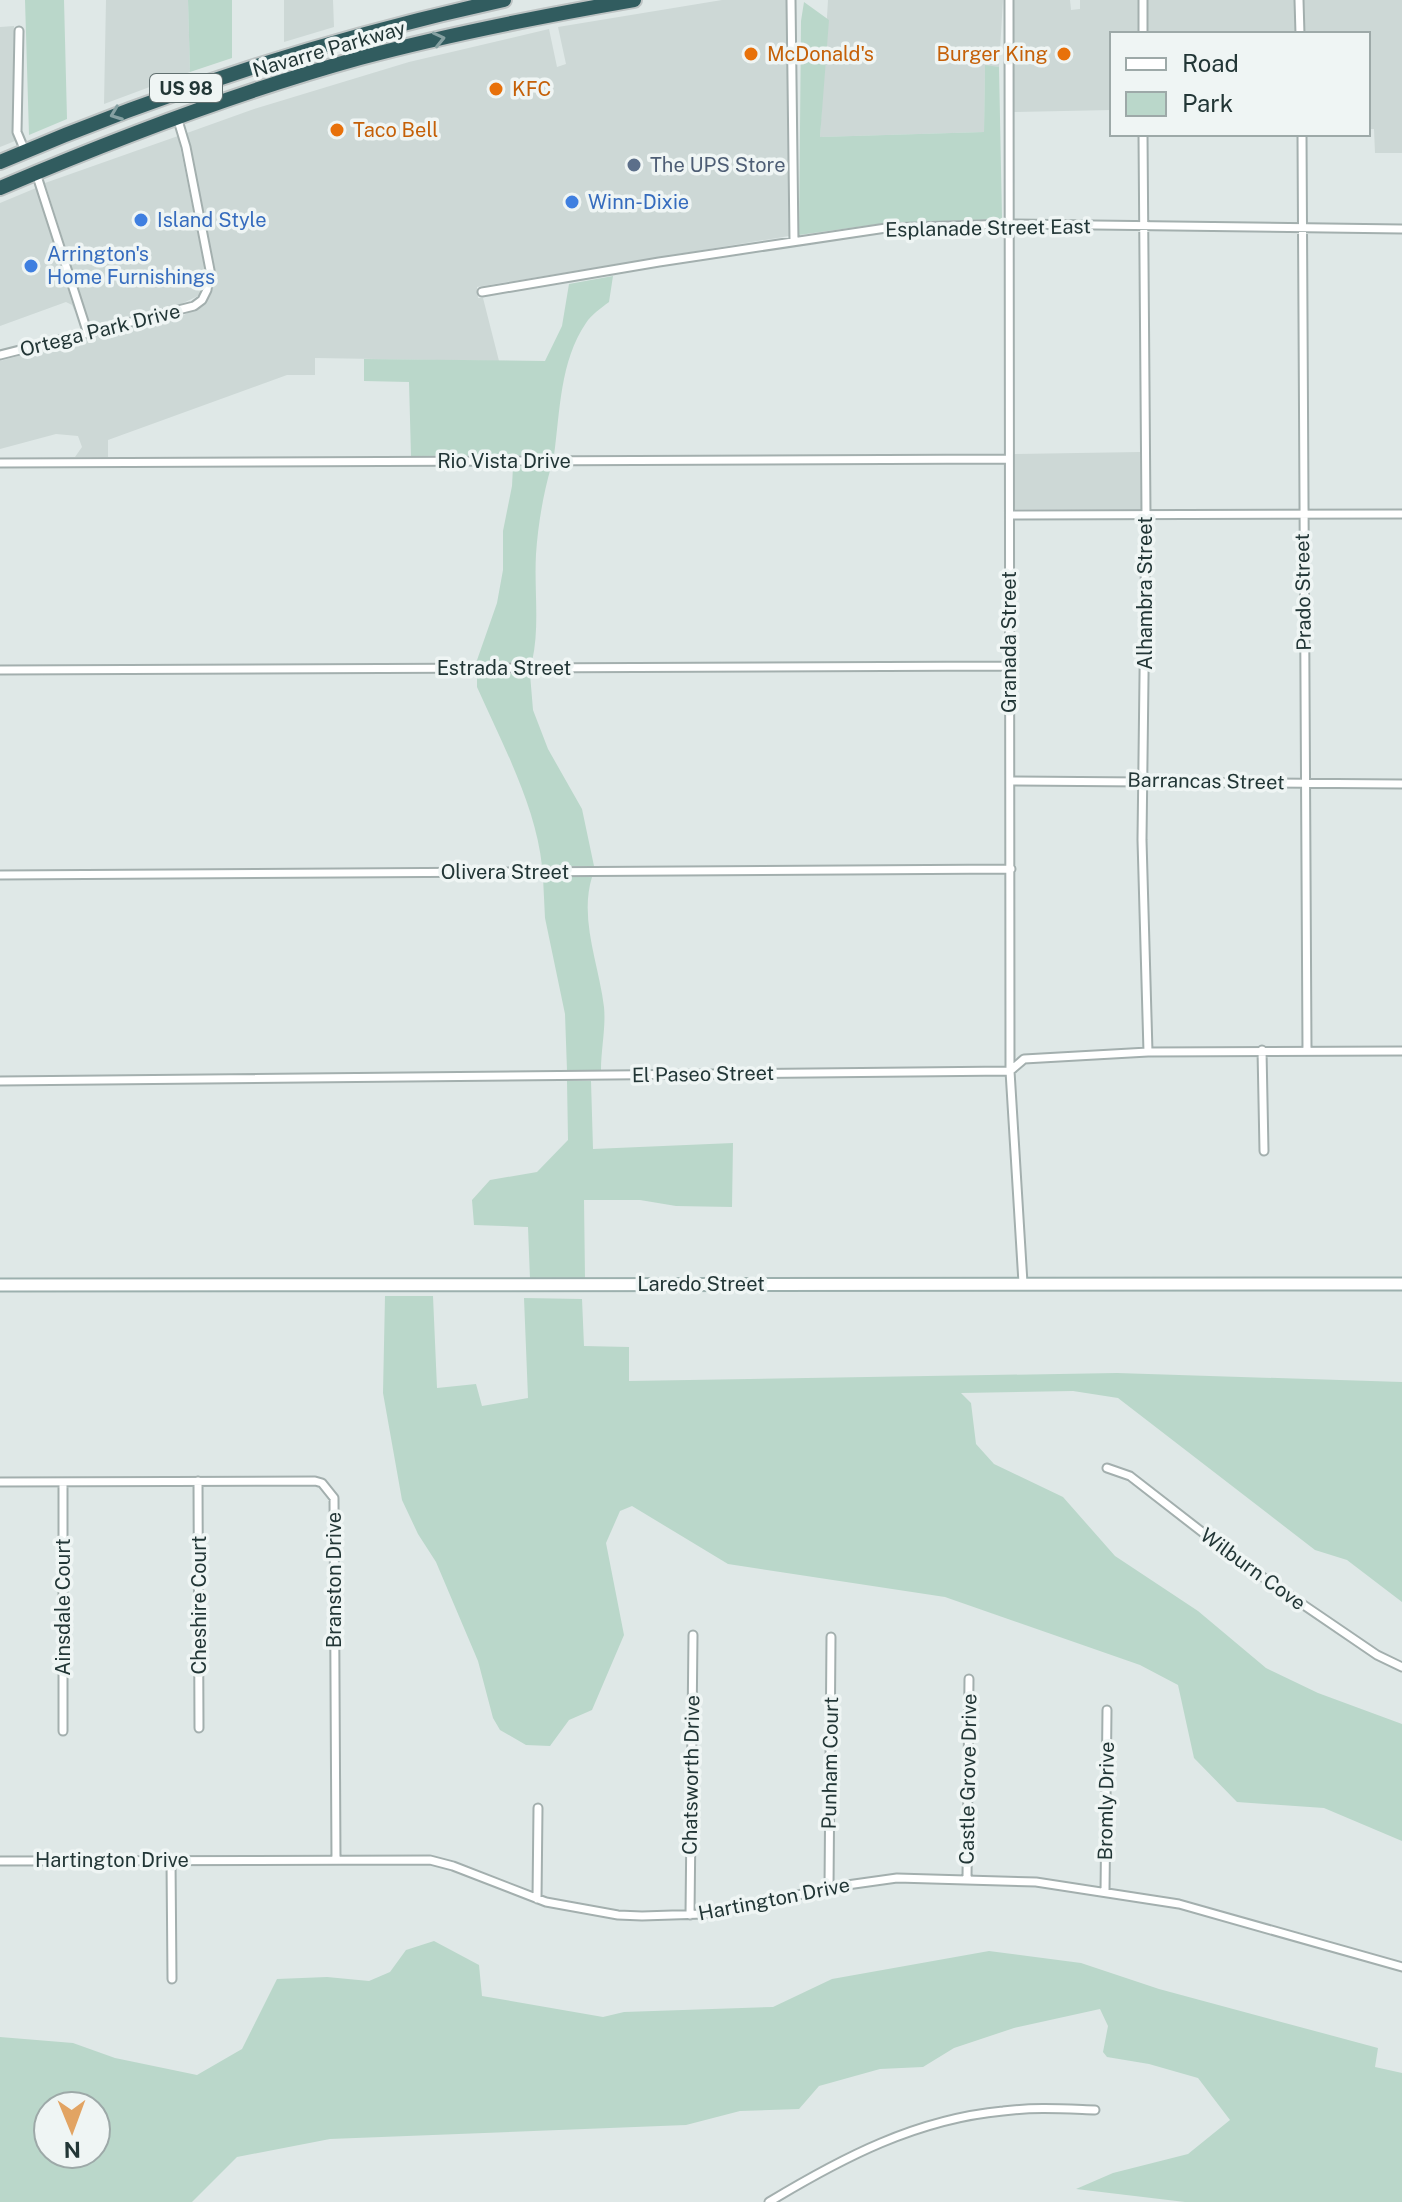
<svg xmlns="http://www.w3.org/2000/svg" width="1402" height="2202" viewBox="0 0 1402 2202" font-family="'Public Sans',sans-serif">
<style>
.built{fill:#cdd8d6}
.green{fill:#bad7ca;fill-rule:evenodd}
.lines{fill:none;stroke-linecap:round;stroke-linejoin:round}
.street-casing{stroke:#a3afae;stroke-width:11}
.secondary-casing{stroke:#9cb0ae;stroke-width:15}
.highway-casing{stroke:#bdc3c3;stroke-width:18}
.street{stroke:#fff;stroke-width:7}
.secondary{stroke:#fff;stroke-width:11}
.highway{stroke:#315c5f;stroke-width:14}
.oneway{stroke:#86a1a2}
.food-dot{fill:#e8710a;stroke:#eff5f4;stroke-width:3}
.service-dot{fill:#5c6f8a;stroke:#eff5f4;stroke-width:3}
.shop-dot{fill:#3f7fe0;stroke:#eff5f4;stroke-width:3}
.labels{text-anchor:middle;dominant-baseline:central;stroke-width:7;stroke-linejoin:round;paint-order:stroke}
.shield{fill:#eff5f4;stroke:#606f6f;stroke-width:2}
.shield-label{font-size:18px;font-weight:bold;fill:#223636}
.street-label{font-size:20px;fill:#223636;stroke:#eff5f4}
.food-label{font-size:20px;fill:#c56008;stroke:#eff5f4;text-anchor:start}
.service-label{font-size:20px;fill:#4e5e75;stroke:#eff5f4;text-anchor:start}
.shop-label{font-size:20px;fill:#366cbe;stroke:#eff5f4;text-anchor:start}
</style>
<rect width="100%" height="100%" fill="#dfe8e7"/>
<!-- built -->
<path class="built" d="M106,0H188L190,72L104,104Z
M284,0H333L334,27L284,42Z
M722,0H787L789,236L477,287L478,298H483L499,361L315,358V375H287L108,440V457H75L82,447L78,436L56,434L0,449V361L84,338L184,315L206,303L212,292L215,269L187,133L254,109L409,62L549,29L557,67L566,64L558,27Z
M828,0H1003L999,67L985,66L984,132L820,137Z
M1014,0H1070L1071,10L1080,9V0H1138V34H1112V110L1014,112Z
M1147,0H1294L1295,34H1148Z
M1304,0H1402V153H1375L1374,129H1368V34H1305Z
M14,26L12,132L15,141L0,147V27Z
M178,136L205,270L203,288L198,296L181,304L90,325L45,183Z
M36,188L75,312L72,305L66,302L0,326V203Z
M1140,452L1141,509H1015L1013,454Z"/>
<!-- green -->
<path class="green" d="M25,0H64L67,119L29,135Z
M188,0H232V58L190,72Z
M804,2L829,20L820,137L984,132L985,65L999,67L1002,219L886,223L799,235L801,21Z
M613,276L609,302C601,308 591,315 586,323C560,361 560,411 554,455L411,456L409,382L364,381V359L545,361L562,326L569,284Z
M513,467H551C543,495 538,525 536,554C534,591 540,626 532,662L476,663L497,603L503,570V531L512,486Z
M477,674H530L533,710L548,749L582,809L594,866H542C536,806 501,741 477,687Z
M543,877H592C579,919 599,965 604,1007C606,1027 601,1049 601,1070H567L565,1014L545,918Z
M567,1081H591L593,1149L733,1143L732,1207L676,1206L640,1200H584L585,1278L530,1279L528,1227L474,1225L472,1200L490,1180L537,1172L568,1140Z
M385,1296H433L437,1388L476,1384L482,1406L528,1398L524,1298L582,1299L584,1346L629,1347V1381L1117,1373L1402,1382V1602L1347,1560L1315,1550L1118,1398L1073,1391L961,1393L971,1403L976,1444L994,1464L1063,1497L1115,1556L1198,1611L1266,1668L1318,1693L1402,1724V1841L1324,1808L1237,1802L1194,1758L1178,1685L1140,1665L945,1597L728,1564L632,1506L620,1511L606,1543L624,1635L592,1710L569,1720L550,1746L526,1745L500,1730L493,1718L478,1661L436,1562L418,1534L402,1500L383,1393Z
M434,1941L479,1965L482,1996L603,2017L624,2012L773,2007L832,1979L989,1951L1081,1963L1159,1989L1378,2048L1375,2067L1402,2073V2202H1185L1076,2189L1113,2173L1188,2154L1230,2120L1198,2078L1149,2064L1107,2057L1103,2052L1108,2026L1100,2009L1014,2028L954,2048L923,2067L880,2069L819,2086L799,2109L740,2111L686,2125L330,2139L237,2157L192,2202H0V2037L73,2043L115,2058L197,2075L242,2049L277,1979L327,1977L369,1981L390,1972L406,1950ZM48,2106H96V2154H48Z"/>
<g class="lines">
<!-- street casing -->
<g class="street-casing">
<path id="street" d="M791,0L794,241
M1009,0L1010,1071L1023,1283
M1143,0V34
M1299,0L1300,34
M19,31L17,132L25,151
M1143,134L1146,515L1142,840L1148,1052
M1302,134L1307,1051
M36,173L87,331
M482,292L659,262L886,228L1009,224L1402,229
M0,355L194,306L202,300L207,290L210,270L186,147L177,117
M0,463L1008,459
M1011,515L1402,514
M0,670L1008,666
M1010,781L1402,784
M0,875L1011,869
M1262,1050L1264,1151
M0,1081L1010,1071L1024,1059L1148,1052L1402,1051
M1107,1468L1130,1476L1242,1563L1377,1655L1402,1667
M198,1481L199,1728
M0,1482L315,1481L322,1483L334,1498L336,1859
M63,1482V1731
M171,1860L172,1979
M0,1861L430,1860L453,1866L546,1902L618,1915L642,1916L703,1914L847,1885L897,1878L1036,1882L1179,1904L1402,1967
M967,1879L969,1679
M829,1889L831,1637
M1105,1892L1107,1710
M537,1899L538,1808
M690,1915L693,1635
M769,2202C842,2158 916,2119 1003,2111C1034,2107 1065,2109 1095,2110"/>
</g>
<!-- secondary casing -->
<g class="secondary-casing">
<path id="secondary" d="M0,1285L1402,1284"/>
</g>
<!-- highway casing -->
<g class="highway-casing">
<path id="highway" d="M0,162C165,91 329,38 504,0
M0,188C117,138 237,92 360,58C450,34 542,16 634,0"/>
</g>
<!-- street -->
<use href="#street" class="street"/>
<!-- secondary -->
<use href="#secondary" class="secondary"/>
<!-- highway -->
<use href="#highway" class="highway"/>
</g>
<!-- one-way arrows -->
<defs><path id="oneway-chevron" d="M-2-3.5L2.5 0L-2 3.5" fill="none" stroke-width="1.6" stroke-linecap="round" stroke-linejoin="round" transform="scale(2)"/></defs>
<g class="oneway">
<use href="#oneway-chevron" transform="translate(439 39) rotate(-13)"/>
<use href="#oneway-chevron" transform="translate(116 114) rotate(159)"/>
</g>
<!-- markers -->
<g class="food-dot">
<circle cx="751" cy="54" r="8"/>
<circle cx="1064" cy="54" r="8"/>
<circle cx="496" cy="89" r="8"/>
<circle cx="337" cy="130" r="8"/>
</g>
<circle class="service-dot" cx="634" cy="165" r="8"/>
<g class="shop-dot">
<circle cx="572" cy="202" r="8"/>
<circle cx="141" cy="220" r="8"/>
<circle cx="31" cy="266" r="8"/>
</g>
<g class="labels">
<!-- shield labels -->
<rect class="shield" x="150" y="74" width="72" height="28" rx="6"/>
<g class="shield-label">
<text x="186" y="88">US 98</text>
</g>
<!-- street labels -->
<g class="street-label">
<text transform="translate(329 49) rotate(-16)">Navarre Parkway</text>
<text transform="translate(988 228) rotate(-1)">Esplanade Street East</text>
<text transform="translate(100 330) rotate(-14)">Ortega Park Drive</text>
<text x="504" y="461">Rio Vista Drive</text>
<text transform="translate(1303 592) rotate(-91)">Prado Street</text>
<text transform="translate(1145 593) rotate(-90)">Alhambra Street</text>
<text transform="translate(1009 642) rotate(-90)">Granada Street</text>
<text x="504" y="668">Estrada Street</text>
<text transform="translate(1206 781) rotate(1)">Barrancas Street</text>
<text x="505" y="872">Olivera Street</text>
<text transform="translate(703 1074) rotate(-1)">El Paseo Street</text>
<text x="701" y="1284">Laredo Street</text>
<text transform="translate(1253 1569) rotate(36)">Wilburn Cove</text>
<text transform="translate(334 1580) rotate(-90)">Branston Drive</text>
<text transform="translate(199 1605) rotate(-90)">Cheshire Court</text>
<text transform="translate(63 1607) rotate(-90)">Ainsdale Court</text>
<text transform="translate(830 1763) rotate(-89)">Punham Court</text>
<text transform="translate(691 1775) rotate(-89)">Chatsworth Drive</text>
<text transform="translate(968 1779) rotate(-89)">Castle Grove Drive</text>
<text transform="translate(1106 1801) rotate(-89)">Bromly Drive</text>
<text x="112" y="1860">Hartington Drive</text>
<text transform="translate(774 1899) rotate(-11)">Hartington Drive</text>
</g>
<!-- food labels -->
<g class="food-label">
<text x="767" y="54">McDonald's</text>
<text x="1048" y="54" text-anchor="end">Burger King</text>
<text x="512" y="89">KFC</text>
<text x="353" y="130">Taco Bell</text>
</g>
<!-- service labels -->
<g class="service-label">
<text x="650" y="165">The UPS Store</text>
</g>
<!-- shop labels -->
<g class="shop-label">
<text x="588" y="202">Winn-Dixie</text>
<text x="157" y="220">Island Style</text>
<text x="47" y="254">Arrington's<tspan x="47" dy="23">Home Furnishings</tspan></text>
</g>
</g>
<!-- legend -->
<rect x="1110" y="32" width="260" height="104" fill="#eff5f4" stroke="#9da9a8" stroke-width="2"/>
<rect x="1126" y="58" width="40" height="12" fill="#ffffff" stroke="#9da9a8" stroke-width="2"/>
<text x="1182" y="72" font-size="24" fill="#223636">Road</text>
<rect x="1126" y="92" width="40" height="24" fill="#bad7ca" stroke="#9da9a8" stroke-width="2"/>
<text x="1182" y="112" font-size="24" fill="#223636">Park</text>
<!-- north arrow -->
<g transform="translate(72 2130) rotate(179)"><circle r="38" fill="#eff5f4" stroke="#9da9a8" stroke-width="2"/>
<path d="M0-6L14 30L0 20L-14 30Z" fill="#e2a463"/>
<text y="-12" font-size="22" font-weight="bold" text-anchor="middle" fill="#223636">N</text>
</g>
</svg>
